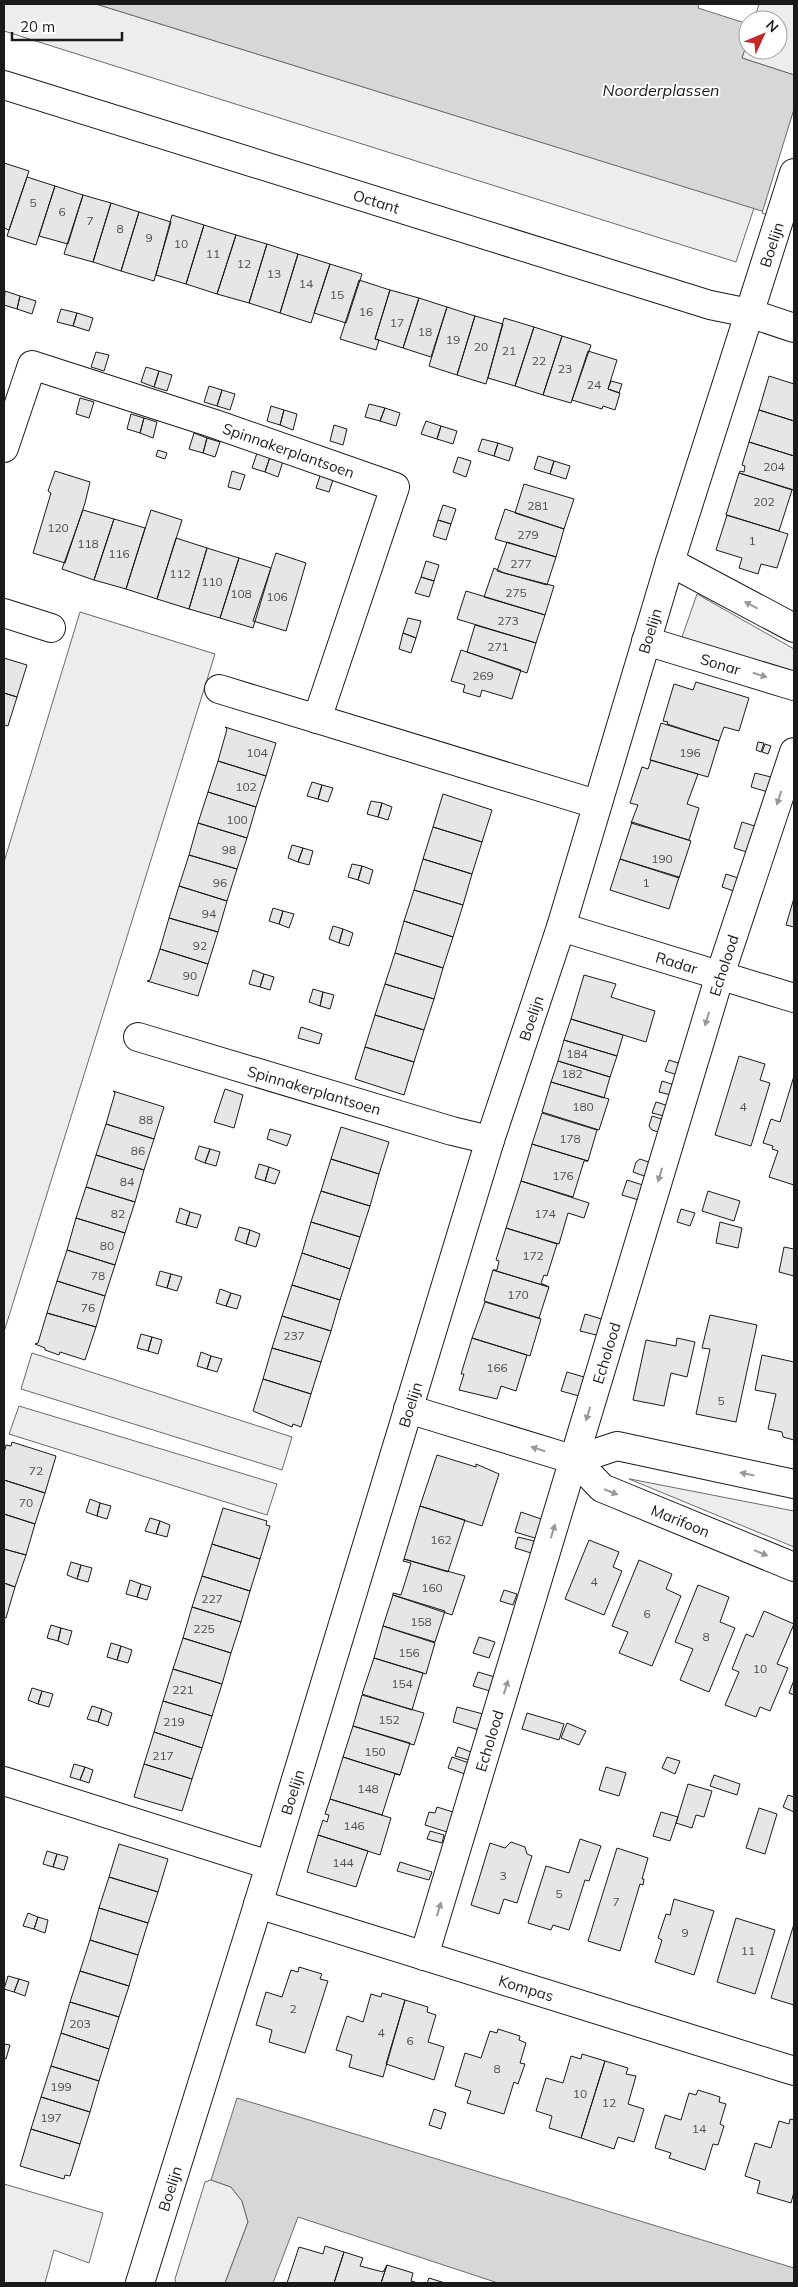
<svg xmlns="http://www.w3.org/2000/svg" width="798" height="2287" viewBox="0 0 798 2287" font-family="Mulish,sans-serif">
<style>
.green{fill:#ededed;stroke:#6a6a6a}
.water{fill:#d7d7d7;stroke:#6a6a6a}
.pier{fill:#fff;stroke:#6a6a6a}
.building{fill:#e6e6e6;stroke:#1a1a1a}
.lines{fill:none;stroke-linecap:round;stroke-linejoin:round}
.street-casing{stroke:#1a1a1a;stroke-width:30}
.street{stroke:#fff;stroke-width:28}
.oneway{fill:#989898}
.labels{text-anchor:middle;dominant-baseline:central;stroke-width:4;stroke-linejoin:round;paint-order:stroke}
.number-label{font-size:12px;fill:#4d4d4d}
.street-label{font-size:15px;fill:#1a1a1a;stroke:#fff}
.water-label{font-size:16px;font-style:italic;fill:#1a1a1a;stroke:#fff}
</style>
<rect width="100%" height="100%" fill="#fff"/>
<!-- green -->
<path class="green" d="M4,4H96L754,208L736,262L4,31Z
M759,4H794V75L742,58L748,39V50H778V20H754Z
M697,594L794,649V675L682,637Z
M80,612L215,654L4,1332V862Z
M32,1353L292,1437L282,1470L21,1389Z
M19,1406L277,1484L267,1515L9,1434Z
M630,1479L794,1511V1547L629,1479Z
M211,2180L231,2187L242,2201L248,2222L225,2283H176L175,2279L205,2182Z
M4,2184L103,2213L89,2263L54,2250L45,2283H4Z"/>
<!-- water -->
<path class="water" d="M96,4H699L698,8L748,24V39L742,58L794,75V221Z
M237,2098L794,2268V2283H498L298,2217L273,2283H225L248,2222L242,2201L231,2187L211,2180Z"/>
<!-- pier -->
<path class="pier" d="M794,109V223L762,213Z"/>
<!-- building -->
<path class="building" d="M4,163L29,171L9,230L4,228Z
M27,177L55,186L36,245L7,236Z
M55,186L83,195L68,244L39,236Z
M83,195L111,203L93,262L64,254Z
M111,203L139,212L121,271L93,262Z
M139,212L171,222L154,281L121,271Z
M172,215L204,225L186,284L156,275Z
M204,225L236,235L217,294L186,284Z
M236,235L267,244L249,303L217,294Z
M267,244L298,254L280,313L249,303Z
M298,254L330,264L311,323L280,313Z
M330,264L362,274L346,323L314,313Z
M359,280L390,290L375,339L379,340L376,350L340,339Z
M390,290L419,298L403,348L375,339Z
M5,291L20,296L17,309L4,305Z
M20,296L36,301L32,314L17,309Z
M419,298L447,307L431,357L403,348Z
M447,307L475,316L457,375L429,366Z
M61,309L77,313L73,326L57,322Z
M77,313L93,318L89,331L73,326Z
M475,316L503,324L486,384L457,375Z
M504,318L534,327L515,386L488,378Z
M534,327L562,336L543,395L515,386Z
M562,336L591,345L571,403L543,395Z
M588,351L617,360L608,389L620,393L615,410L603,406L602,409L572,400Z
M96,352L109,355L104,371L91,367Z
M146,367L159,371L154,387L141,382Z
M159,371L172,375L167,391L154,387Z
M769,376L794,384V421L759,410Z
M611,381L622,384L619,393L608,389Z
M209,386L222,390L217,406L204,402Z
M222,390L235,394L230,410L217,406Z
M80,398L94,402L89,418L76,414Z
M369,404L385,408L380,421L365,417Z
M271,406L284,410L280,425L267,421Z
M385,408L400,413L396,426L380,421Z
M284,410L297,414L293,430L280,425Z
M759,410L794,421V456L749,442Z
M131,414L144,418L140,433L127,429Z
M144,418L157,422L153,438L140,433Z
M426,421L441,426L437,439L421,434Z
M334,425L347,429L343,445L330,441Z
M441,426L457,431L453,444L437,439Z
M194,433L207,438L203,453L189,449Z
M207,438L220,442L215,457L203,453Z
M482,439L498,443L494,456L478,451Z
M749,442L794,456V490L739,473L740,471L744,472L745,466L742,465Z
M498,443L513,448L509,461L494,456Z
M158,450L167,453L165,459L156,456Z
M257,453L270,457L265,472L252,468Z
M538,456L554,461L550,474L534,469Z
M270,457L283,461L278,477L265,472Z
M458,457L471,461L466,477L453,472Z
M554,461L570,466L566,479L550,474Z
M55,471L90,482L85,503L65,563L33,553L51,493L48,491Z
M232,471L245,475L240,490L228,487Z
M321,473L334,477L329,492L316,488Z
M739,473L792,490L779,531L726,515Z
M524,484L574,499L564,529L515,513Z
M443,505L456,509L451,524L438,520Z
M505,509L564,529L556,557L495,539Z
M83,510L114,519L94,580L62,569Z
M151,510L182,520L157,599L126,589Z
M727,515L788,534L777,568L761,564L758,574L739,568L742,558L716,550Z
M114,519L145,528L126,589L94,580Z
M438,520L451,524L446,540L433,536Z
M176,538L207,548L189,609L157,599Z
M507,542L556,557L547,585L497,571Z
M207,548L239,558L220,618L189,609Z
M276,553L306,563L286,631L253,621Z
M239,558L271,568L253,628L220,618Z
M426,561L439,565L434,581L421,577Z
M494,568L504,573L554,586L545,615L484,597Z
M421,577L434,581L429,597L415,593Z
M466,591L545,615L536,643L457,619Z
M408,618L421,621L416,638L403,633Z
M475,625L536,643L527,673L467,652Z
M403,633L416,638L411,653L399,649Z
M461,650L521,670L512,699L482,690L480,697L463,692L465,685L451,681Z
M4,658L27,665L17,697L4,693Z
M696,682L749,698L739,731L724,727L719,741L667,724L668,722L663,721L674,684L693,690Z
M4,693L17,697L8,726L4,725Z
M661,723L719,741L708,777L650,760Z
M225,727L276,743L266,776L218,761L227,729Z
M758,742L764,743L761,752L756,750Z
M765,744L771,746L768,754L762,752Z
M651,760L698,774L687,804L699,808L689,840L631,823L638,805L630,803L642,767L648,769Z
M218,761L266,776L256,807L208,792Z
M755,773L771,777L768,792L751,787Z
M312,782L322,785L318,799L307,796Z
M322,785L333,788L328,802L318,799Z
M208,792L256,807L247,838L198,823Z
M443,794L492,810L482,842L433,827Z
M371,801L382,803L378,817L367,814Z
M382,803L392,807L388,820L378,817Z
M632,822L691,841L679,878L620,859Z
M742,822L758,827L750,853L734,848Z
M198,823L247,838L237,869L189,855Z
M433,827L482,842L472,874L423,859Z
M292,845L303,848L298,862L288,858Z
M303,848L313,851L309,865L298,862Z
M189,855L237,869L227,901L179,886Z
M423,859L472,874L463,905L414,890Z
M620,859L679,877L669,909L610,890Z
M352,864L362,866L358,880L348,877Z
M362,866L373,870L369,884L358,880Z
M726,874L741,879L737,892L722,887Z
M179,886L227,901L218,932L169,918Z
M414,890L463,905L453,937L404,921Z
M794,898V927L786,925Z
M273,908L283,911L279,924L269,921Z
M283,911L294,914L289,928L279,924Z
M169,918L218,932L208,964L160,949Z
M404,921L453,937L443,968L395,953Z
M333,926L343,929L339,943L329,939Z
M343,929L353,933L349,946L339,943Z
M160,949L208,964L198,996L147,981L150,980Z
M395,953L443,968L434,999L385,984Z
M253,970L264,974L260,987L249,984Z
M264,974L274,977L270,990L260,987Z
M584,975L616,984L611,997L655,1011L646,1042L571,1019Z
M385,984L434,999L424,1030L375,1015Z
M313,989L323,992L320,1006L309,1002Z
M323,992L334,995L330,1009L320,1006Z
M375,1015L424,1030L414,1062L365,1047Z
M571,1019L623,1035L617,1056L564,1040Z
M301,1027L322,1034L319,1044L298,1038Z
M564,1040L617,1056L610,1077L558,1061Z
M365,1047L414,1062L404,1095L355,1079Z
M739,1056L765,1064L760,1080L770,1083L751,1146L715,1135Z
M669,1060L684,1065L681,1076L665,1071Z
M558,1061L610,1077L604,1098L551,1082Z
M794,1076V1185L769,1177L778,1151L772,1149L773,1146L763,1143L771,1119L780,1122Z
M662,1081L678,1086L675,1096L659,1092Z
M551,1082L609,1099L599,1130L542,1112Z
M225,1089L243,1095L234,1128L214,1122Z
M113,1091L164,1107L154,1139L106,1124L115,1093Z
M656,1102L672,1107L668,1117L652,1113Z
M542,1113L597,1130L588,1161L532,1144Z
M652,1116L665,1120L661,1133L652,1130L649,1126Z
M106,1124L154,1139L144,1170L96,1155Z
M341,1127L389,1142L379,1174L331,1159Z
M270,1129L291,1135L287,1146L267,1139Z
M532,1144L588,1161H584L573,1197L521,1181Z
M199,1146L210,1149L205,1163L195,1159Z
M210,1149L220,1152L216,1166L205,1163Z
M96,1155L144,1170L135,1202L86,1187Z
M331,1159L379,1174L370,1206L321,1191Z
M640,1159L651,1163L647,1177L633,1172L636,1162Z
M259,1164L269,1167L265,1181L255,1178Z
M269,1167L280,1171L275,1184L265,1181Z
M627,1180L646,1186L642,1201L622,1195Z
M521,1181L589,1203L584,1218L568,1213L559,1244L506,1228Z
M86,1187L135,1202L125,1233L76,1218Z
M321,1191L370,1206L360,1237L311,1222Z
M708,1191L740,1201L734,1221L702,1211Z
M180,1208L190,1212L186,1225L176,1222Z
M681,1209L695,1213L690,1226L677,1222Z
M190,1212L201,1215L197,1228L186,1225Z
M76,1218L125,1233L115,1265L67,1250Z
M311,1222L360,1237L350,1269L302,1253Z
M720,1222L742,1228L738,1248L716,1243Z
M239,1227L250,1230L246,1244L235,1240Z
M506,1228L557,1244L547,1276L544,1275L541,1283L549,1287L493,1270H497L499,1261L496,1260Z
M250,1230L260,1234L256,1247L246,1244Z
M784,1247L794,1249V1276L779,1272Z
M67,1250L115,1265L105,1296L57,1281Z
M302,1253L350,1269L340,1300L292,1285Z
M493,1270L549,1287L539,1318L484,1301Z
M160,1271L171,1274L167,1288L156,1285Z
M171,1274L182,1277L177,1291L167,1288Z
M57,1281L105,1296L96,1327L47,1313Z
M292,1285L340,1300L331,1331L282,1316Z
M220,1289L231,1293L226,1306L216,1303Z
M231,1293L241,1296L237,1309L226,1306Z
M485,1302L541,1319L530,1356L472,1338Z
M47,1313L96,1327L85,1360L60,1352L59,1355L45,1350V1348L35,1344L38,1343Z
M585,1314L605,1320L600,1336L580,1331Z
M710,1315L757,1325L736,1422L696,1414L710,1349L702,1348Z
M282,1316L331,1331L321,1362L272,1348Z
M141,1334L152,1337L148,1351L137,1348Z
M152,1337L162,1340L158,1354L148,1351Z
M472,1338L527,1355L516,1391L501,1386L497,1399L459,1390L464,1374H461Z
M677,1338L695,1342L687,1377L671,1373L664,1406L633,1400L646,1340L676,1346Z
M272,1348L321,1362L311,1394L263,1379Z
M201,1352L211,1356L207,1369L197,1366Z
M762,1355L794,1362V1440L783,1437L782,1432L768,1429L776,1394L755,1390Z
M211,1356L222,1359L217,1372L207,1369Z
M567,1372L584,1377L579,1396L561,1391Z
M263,1379L311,1394L301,1427L293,1424L292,1427L253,1411Z
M12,1442L56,1456L45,1493L4,1480V1453L6,1445L11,1446Z
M437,1455L476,1467V1464L499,1474L482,1526L420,1506Z
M4,1480L45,1493L35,1524L4,1514Z
M90,1499L100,1503L97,1516L86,1512Z
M100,1503L111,1506L107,1519L97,1516Z
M420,1506L465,1520L448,1572L404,1559Z
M223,1508L267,1521L266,1525L270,1526L260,1559L212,1544Z
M521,1512L544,1520L538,1539L515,1532Z
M4,1514L35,1524L26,1555L4,1549Z
M150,1518L160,1521L156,1534L145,1531Z
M160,1521L170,1525L167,1537L156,1534Z
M518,1537L534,1541L531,1553L515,1548Z
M589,1540L619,1552L613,1567L622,1571L604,1615L565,1599Z
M212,1544L260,1559L250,1591L202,1576Z
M4,1549L26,1555L15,1587L4,1583Z
M404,1559L465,1576L452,1615L393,1595V1593L401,1595L411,1563L403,1561Z
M639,1560L672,1574L666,1589L681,1596L652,1666L619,1653L628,1632L612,1626Z
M71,1562L81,1565L77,1579L67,1575Z
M81,1565L92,1568L88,1582L77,1579Z
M202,1576L250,1591L241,1622L192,1607Z
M130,1580L141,1584L137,1597L126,1594Z
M4,1583L15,1587L6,1618L4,1617Z
M141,1584L151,1587L147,1600L137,1597Z
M698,1585L729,1597L720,1622L735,1628L709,1692L680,1680L693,1649L675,1642Z
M504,1590L517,1594L513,1605L500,1601Z
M393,1595L445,1611L435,1642L383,1626Z
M192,1607L241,1622L231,1653L183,1638Z
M764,1611L794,1624L777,1664L788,1668L770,1711L760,1707L756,1717L725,1705L739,1672L732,1669L746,1634L753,1637Z
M51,1625L61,1628L58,1641L47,1638Z
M383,1626L435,1643L426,1674L374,1658Z
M61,1628L72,1631L68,1645L58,1641Z
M479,1637L495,1642L489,1658L473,1653Z
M183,1638L231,1653L222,1684L173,1669Z
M111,1643L121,1646L117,1660L107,1657Z
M121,1646L132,1650L128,1663L117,1660Z
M374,1658L423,1673L412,1710L362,1694Z
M173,1669L222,1684L212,1716L163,1701Z
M478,1672L495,1677L490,1691L473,1686Z
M794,1680V1695L789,1693Z
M32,1688L42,1691L38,1704L28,1700Z
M42,1691L53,1694L49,1707L38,1704Z
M362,1695L424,1713L414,1745L353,1726Z
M163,1701L212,1716L202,1748L154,1732Z
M92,1706L102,1709L98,1722L87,1719Z
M457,1707L483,1714L479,1730L453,1722Z
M102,1709L112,1713L108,1726L98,1722Z
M527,1713L564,1724L559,1740L522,1729Z
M567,1723L586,1731L579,1745L561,1738Z
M353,1726L410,1743L400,1775L343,1757Z
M154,1732L202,1748L192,1779L144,1764Z
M458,1747L471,1752L469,1760L455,1756Z
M343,1757L400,1775L395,1774L382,1815L330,1799Z
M452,1757L469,1763L465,1774L448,1768Z
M667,1757L680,1761L675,1774L662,1768Z
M74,1764L85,1767L80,1780L70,1777Z
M144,1764L192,1779L182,1811L134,1797Z
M85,1767L93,1770L89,1783L80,1780Z
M606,1767L626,1773L619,1796L599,1790Z
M714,1775L740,1784L737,1795L710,1786Z
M688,1784L712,1791L704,1817L696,1815L692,1828L676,1823Z
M788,1795L794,1797V1812L783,1807Z
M330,1799L391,1818L380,1855L318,1835L323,1820L327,1822L329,1815L325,1814Z
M437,1807L453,1812L447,1832L425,1825L429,1812L435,1813Z
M759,1808L777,1814L765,1854L746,1848Z
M661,1812L678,1817L670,1841L653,1836Z
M430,1831L444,1835L442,1843L427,1839Z
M318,1835L368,1851L356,1887L307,1872Z
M580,1839L601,1846L589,1881L585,1880L569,1930L553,1925L551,1930L528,1923L546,1866L569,1873Z
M511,1842L525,1847L527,1854L532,1856L517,1903L504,1899L499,1914L471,1905L490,1843L505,1848Z
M119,1844L168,1859L158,1892L109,1877Z
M617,1848L648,1858L642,1879H644L643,1885L640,1884L620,1951L588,1941Z
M47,1851L57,1854L53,1867L43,1864Z
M57,1854L68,1857L64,1870L53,1867Z
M400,1862L432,1872L429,1880L397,1871Z
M109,1877L158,1892L148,1923L99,1908Z
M674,1899L714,1911L694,1975L655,1962L662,1940L658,1938L666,1914L670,1915Z
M99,1908L148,1923L138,1955L90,1940Z
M28,1913L38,1917L34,1929L23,1926Z
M38,1917L48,1920L45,1933L34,1929Z
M736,1918L775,1930L755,1994L717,1982Z
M794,1924V2005L771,1998Z
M90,1940L138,1955L129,1986L80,1971Z
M299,1967L322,1974L320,1979L328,1981L305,2053L269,2042L272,2030L256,2025L266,1992L282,1997L291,1970L298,1972Z
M80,1971L129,1986L119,2017L70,2002Z
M8,1976L19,1979L14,1992L4,1989Z
M19,1979L29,1982L25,1996L14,1992Z
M382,1993L405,2000L383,2077L349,2067L352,2055L336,2050L347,2016L363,2022L371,1994L381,1997Z
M405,2000L428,2007L427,2012L436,2015L428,2042L444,2047L434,2080L386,2064Z
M70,2002L119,2017L109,2049L61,2033Z
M498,2029L520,2036L519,2040L526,2043L520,2063L525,2064L518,2084L514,2082L504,2114L467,2103L471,2091L455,2086L465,2053L481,2058L490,2031L497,2033Z
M61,2033L109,2049L99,2081L51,2066Z
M4,2044L10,2045L6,2059L4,2058Z
M582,2054L605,2061L581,2138L549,2128L552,2116L536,2111L546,2078L563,2083L571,2056L581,2059Z
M605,2061L628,2068L626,2074L636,2076L628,2104L644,2109L634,2142L618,2137L614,2149L581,2138Z
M51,2066L99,2081L90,2112L41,2097Z
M698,2090L720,2097L719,2102L726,2104L720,2124L724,2126L718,2145L713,2144L705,2170L669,2158L671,2153L655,2148L665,2115L681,2120L689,2093L696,2095Z
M41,2097L90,2112L80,2144L31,2129Z
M434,2109L446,2113L441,2129L429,2125Z
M790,2119L794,2120V2192L791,2203L757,2193L760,2181L745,2176L755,2143L771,2148L779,2121L789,2124Z
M31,2129L80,2144L70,2176L65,2175L64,2179L20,2166Z
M325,2246L344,2252L334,2283H287L299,2247L323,2254Z
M344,2252L363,2258L360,2266L383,2272L387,2265L381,2283H334Z
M387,2265L413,2273L411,2281L418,2283H381Z
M429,2278L445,2283H427Z"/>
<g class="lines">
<!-- street casing -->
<g class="street-casing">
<g id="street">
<path id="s1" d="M4,85L710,305L749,313L794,328"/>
<path id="s2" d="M4,448L32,365L212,423L395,487L317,719"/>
<path d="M670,562L794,628"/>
<path d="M4,613L51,628"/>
<path id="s3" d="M646,641L794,686"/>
<path d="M219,689L596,804"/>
<path id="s4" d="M561,927L794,998"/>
<path id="s5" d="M138,1037L452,1131L490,1140"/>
<path d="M408,1409L575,1460L617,1446L794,1484"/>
<path id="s6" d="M575,1460L602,1488L794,1567"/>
<path d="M4,1781L269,1865"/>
<path id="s7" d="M258,1904L794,2071"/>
<path id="s8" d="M424,1956L720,975L794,752"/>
<path id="s9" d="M140,2283L253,1921L490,1140L561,927L670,562L794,173"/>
</g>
</g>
<!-- street -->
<use href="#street" class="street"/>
</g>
<!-- one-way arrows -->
<defs><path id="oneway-solid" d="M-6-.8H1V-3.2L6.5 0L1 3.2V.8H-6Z" transform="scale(1.25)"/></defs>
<g class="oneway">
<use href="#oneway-solid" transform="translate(751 605) rotate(-152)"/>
<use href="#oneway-solid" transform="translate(760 675) rotate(17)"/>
<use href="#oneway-solid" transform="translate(779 798) rotate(108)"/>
<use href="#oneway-solid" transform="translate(707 1019) rotate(107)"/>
<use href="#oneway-solid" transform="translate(660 1175) rotate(107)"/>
<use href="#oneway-solid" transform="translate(588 1414) rotate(107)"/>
<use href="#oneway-solid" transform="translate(538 1449) rotate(-163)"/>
<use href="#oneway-solid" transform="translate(747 1474) rotate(-168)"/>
<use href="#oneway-solid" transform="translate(611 1492) rotate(22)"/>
<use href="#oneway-solid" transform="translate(553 1531) rotate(-73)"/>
<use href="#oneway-solid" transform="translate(761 1553) rotate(22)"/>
<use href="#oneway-solid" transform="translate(506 1687) rotate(-73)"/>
<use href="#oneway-solid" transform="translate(439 1909) rotate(-73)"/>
</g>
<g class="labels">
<!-- number labels -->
<g class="number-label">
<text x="33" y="202">5</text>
<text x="62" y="211">6</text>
<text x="90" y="220">7</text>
<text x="120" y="228">8</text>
<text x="149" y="237">9</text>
<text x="181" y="243">10</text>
<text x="213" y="253">11</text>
<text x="244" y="263">12</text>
<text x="274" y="273">13</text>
<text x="306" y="283">14</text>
<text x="337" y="294">15</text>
<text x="366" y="311">16</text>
<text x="397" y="322">17</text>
<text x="425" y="331">18</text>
<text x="453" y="339">19</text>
<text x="481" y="346">20</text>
<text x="509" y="350">21</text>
<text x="539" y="360">22</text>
<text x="565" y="368">23</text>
<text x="594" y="384">24</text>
<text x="774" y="466">204</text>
<text x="764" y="501">202</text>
<text x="538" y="505">281</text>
<text x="58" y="527">120</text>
<text x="528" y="534">279</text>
<text x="752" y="540">1</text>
<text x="88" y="543">118</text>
<text x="119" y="553">116</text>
<text x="521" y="563">277</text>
<text x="180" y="573">112</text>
<text x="212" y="581">110</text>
<text x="516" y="592">275</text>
<text x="241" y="593">108</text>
<text x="277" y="596">106</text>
<text x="508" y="620">273</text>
<text x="498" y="646">271</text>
<text x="483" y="675">269</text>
<text x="257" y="752">104</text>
<text x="690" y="752">196</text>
<text x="246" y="786">102</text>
<text x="237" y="819">100</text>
<text x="229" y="849">98</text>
<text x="662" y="858">190</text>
<text x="220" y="882">96</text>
<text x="646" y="882">1</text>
<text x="209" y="913">94</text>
<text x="200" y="945">92</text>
<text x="190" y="975">90</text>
<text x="577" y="1053">184</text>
<text x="572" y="1073">182</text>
<text x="583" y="1106">180</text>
<text x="743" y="1106">4</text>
<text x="146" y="1119">88</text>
<text x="570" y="1138">178</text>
<text x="138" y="1150">86</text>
<text x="563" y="1175">176</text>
<text x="127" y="1181">84</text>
<text x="118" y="1213">82</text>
<text x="545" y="1213">174</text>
<text x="107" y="1245">80</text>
<text x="533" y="1255">172</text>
<text x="98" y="1275">78</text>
<text x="518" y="1294">170</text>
<text x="88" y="1307">76</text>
<text x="294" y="1335">237</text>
<text x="497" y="1367">166</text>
<text x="721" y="1400">5</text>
<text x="36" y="1470">72</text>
<text x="26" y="1502">70</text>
<text x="441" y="1539">162</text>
<text x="594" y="1581">4</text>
<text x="432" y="1587">160</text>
<text x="212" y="1598">227</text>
<text x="647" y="1613">6</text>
<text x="421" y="1621">158</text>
<text x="204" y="1628">225</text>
<text x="706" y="1636">8</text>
<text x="409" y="1652">156</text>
<text x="760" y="1668">10</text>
<text x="402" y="1683">154</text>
<text x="183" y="1689">221</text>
<text x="389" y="1719">152</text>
<text x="174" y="1721">219</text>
<text x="375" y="1751">150</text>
<text x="163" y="1755">217</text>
<text x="368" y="1788">148</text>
<text x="354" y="1825">146</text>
<text x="343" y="1862">144</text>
<text x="503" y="1875">3</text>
<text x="559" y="1893">5</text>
<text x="616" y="1901">7</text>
<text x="685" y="1932">9</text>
<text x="748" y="1950">11</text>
<text x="293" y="2008">2</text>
<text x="80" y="2023">203</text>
<text x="381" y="2032">4</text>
<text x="410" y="2040">6</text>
<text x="497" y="2068">8</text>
<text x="61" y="2086">199</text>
<text x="580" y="2093">10</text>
<text x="609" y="2102">12</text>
<text x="51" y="2117">197</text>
<text x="699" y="2128">14</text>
</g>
<!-- street labels -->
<g class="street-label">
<text stroke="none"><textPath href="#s1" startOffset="390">Octant</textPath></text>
<text stroke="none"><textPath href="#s9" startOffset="2134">Boelijn</textPath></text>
<text stroke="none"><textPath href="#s2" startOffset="358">Spinnakerplantsoen</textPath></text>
<text stroke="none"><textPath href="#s9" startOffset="1729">Boelijn</textPath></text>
<text stroke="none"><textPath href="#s3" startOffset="78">Sonar</textPath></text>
<text stroke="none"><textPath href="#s4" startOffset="121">Radar</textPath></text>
<text stroke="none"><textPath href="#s8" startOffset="1035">Echolood</textPath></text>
<text stroke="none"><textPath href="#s9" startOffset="1324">Boelijn</textPath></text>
<text stroke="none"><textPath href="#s5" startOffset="184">Spinnakerplantsoen</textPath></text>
<text stroke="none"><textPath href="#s8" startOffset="630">Echolood</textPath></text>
<text stroke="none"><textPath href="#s9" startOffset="919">Boelijn</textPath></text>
<text stroke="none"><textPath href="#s6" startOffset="124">Marifoon</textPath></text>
<text stroke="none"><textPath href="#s8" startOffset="225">Echolood</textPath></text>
<text stroke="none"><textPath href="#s9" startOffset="514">Boelijn</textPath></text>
<text stroke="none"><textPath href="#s7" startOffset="281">Kompas</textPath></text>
<text stroke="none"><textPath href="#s9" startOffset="99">Boelijn</textPath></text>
</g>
<!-- water labels -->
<g class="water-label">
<text x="661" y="90">Noorderplassen</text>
</g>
</g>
<!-- border -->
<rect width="798" height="2287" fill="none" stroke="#1a1a1a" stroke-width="10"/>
<!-- north arrow -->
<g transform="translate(763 35) rotate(46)"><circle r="24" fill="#ffffff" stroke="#a3a3a3"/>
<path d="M0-4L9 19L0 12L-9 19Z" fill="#c62828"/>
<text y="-8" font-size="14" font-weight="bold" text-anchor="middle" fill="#1a1a1a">N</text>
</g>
<!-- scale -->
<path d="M12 32v8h110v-8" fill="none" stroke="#1a1a1a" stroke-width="2.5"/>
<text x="20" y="32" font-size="15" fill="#1a1a1a" stroke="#ffffff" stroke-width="4" paint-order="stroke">20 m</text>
</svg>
